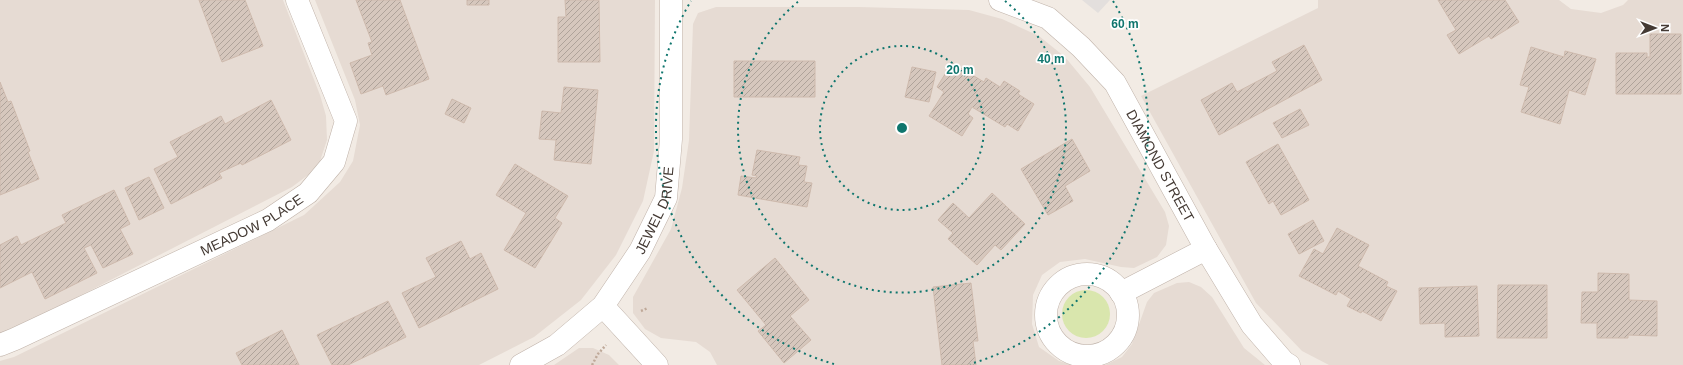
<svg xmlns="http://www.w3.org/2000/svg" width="1683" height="365" viewBox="0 0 1683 365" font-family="Helvetica,sans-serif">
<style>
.residential{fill:#e6dbd3}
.green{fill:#d9e6ad}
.parking{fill:#e3dfdd}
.building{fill:url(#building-hatch);stroke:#cebaad}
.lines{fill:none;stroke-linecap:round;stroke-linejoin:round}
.minor-casing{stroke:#c0b3aa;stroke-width:23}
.path{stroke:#bfa999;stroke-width:2.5;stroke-dasharray:2 2;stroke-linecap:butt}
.minor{stroke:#fff;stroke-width:22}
.ring{fill:none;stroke:#0f766e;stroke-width:2;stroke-dasharray:2 4}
.labels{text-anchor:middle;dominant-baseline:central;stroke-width:3.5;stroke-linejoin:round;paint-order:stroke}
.street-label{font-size:14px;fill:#443a34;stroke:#fff}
.centre{fill:#0f766e;stroke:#fff;stroke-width:2}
.ring-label{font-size:12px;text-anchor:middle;font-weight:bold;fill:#0f766e;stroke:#fff;stroke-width:3.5;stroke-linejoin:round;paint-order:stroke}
</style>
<defs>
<pattern id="building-hatch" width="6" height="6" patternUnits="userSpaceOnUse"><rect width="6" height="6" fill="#d6c7bd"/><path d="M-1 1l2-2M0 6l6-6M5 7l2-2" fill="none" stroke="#afa39a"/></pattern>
</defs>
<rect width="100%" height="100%" fill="#f2ebe4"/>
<!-- residential -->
<path class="residential" d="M0,0H283L320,95L326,116L327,140L320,161L308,175L292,187L17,328L0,333Z
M315,0H655L654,151L643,201L616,255L581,300L534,337L479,365H0V361L14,357L304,215L340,182L353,161L360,125L355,100Z
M1318,0H1559L1571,9L1601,13L1623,5L1628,0H1683V365H1329L1302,351L1256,303L1141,96L1318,8Z
M716,7H859L969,10L1002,19L1039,36L1065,57L1090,87L1165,212L1169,226L1166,245L1157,257L1134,268L1121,267L1085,259L1060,262L1042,275L1033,295L1032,324L1039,347L1059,361L1072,365H717L710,352L696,342L661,338L645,329L633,313V297L671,229L682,188L689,140L693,24L698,13Z
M1189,282L1201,287L1212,297L1244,348L1265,365H1105L1122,357L1132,344L1147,302L1154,293L1177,283Z
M579,348H593L609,355L619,365H554Z"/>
<!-- green -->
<path class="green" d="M1062 314a24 24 0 1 1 48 0a24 24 0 1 1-48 0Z"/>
<!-- parking -->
<path class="parking" d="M1082,0H1110L1098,13Z"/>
<!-- building -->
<path class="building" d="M199,0H245L263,46L222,62Z
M356,0H400L429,79L386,95L383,86L361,94L350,63L372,55L368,43L372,42Z
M467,0H489V5H467Z
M565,0H599L600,62H558V17H566Z
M1438,0H1505L1519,22L1491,39L1489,36L1459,54L1447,35L1456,30Z
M1650,34H1681V94H1616V53H1647V57H1650Z
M1304,45L1322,80L1219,135L1201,100L1232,83L1237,92L1277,71L1272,62Z
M1531,47L1564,57L1565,51L1596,59L1585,95L1569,90L1560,124L1521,112L1529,87L1520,85Z
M734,61H815V97H734Z
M952,63L984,82L986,78L1000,87L1004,81L1020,91L1018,94L1034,104L1018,131L1007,124L1005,127L972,107L968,114L973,118L962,136L929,116L944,92L937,87Z
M912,67L936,72L929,102L905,97Z
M0,82L8,102L11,101L30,151L28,152L39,179L0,195Z
M564,87L598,90L591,164L554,160L556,140L539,139L542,111L561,113Z
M452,99L471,108L464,123L445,114Z
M271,100L291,140L242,165L241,163L219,173L222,178L171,204L154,169L178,157L170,142L221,116L225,124Z
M1300,109L1309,125L1282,138L1273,123Z
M1072,139L1090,171L1065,186L1073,201L1048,215L1021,169Z
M1278,144L1309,200L1281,215L1273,201L1269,204L1246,162Z
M757,150L800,157L798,165L807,166L804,182L812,183L807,207L738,195L741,176L756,178L757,176L752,175Z
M515,164L568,196L555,218L562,223L535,268L504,250L526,213L496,195Z
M149,177L164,208L139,220L125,188Z
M114,190L130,224L120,229L133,254L103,268L91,245L84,248L97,273L45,299L32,272L0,288V245L17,236L21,245L66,223L62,215Z
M992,193L1025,224L1001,250L995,245L977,265L948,239L953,233L938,220L953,203L969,218Z
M1313,220L1324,241L1299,254L1288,234Z
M1337,228L1369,245L1358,266L1388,282L1386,286L1397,291L1381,321L1362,311L1361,313L1347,306L1351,299L1338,291L1336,295L1299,276L1314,249L1323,254Z
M461,241L470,259L481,253L498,289L419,328L402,293L436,277L426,258Z
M775,258L809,300L790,316L811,340L784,363L758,331L766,325L737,290Z
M1598,273L1629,274V300L1657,301V336L1628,335V338H1597V323H1581L1582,292H1598Z
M971,283L978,341H973L976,365H942L933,287Z
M1498,285H1547V338H1497Z
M1477,286L1479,336L1445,337V323L1420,324L1419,288Z
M388,301L406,337L348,365H332L317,335Z
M282,330L299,365H242L236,353Z"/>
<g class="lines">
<!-- minor casing -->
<g class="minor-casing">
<g id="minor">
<path id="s1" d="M1000,0L1048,18L1081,47L1115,83L1206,249L1252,325L1284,362L1289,365"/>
<circle cx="1087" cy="315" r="41"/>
<path d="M1121,293L1206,249"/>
<path d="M603,306L657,365"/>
<path id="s2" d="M0,345L15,339L268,220L308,193L334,162L346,121L297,0"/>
<path id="s3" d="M521,365L557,345L603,306L640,251L666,198L671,139V0"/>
</g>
</g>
<!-- path -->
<path class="path" d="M641,311L648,308
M592,365L598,354L606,345"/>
<!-- minor -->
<use href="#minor" class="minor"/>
</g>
<!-- distance rings -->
<g class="ring">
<circle cx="902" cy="128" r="82"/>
<path d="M1005 1A164 164 0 1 1 799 1"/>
<path d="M834 364A246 246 0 0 1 691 1M1113 1A246 246 0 0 1 970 364"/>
</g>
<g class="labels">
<!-- street labels -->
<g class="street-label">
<text stroke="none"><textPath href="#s1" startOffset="239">DIAMOND STREET</textPath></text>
<text stroke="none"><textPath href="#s3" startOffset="212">JEWEL DRIVE</textPath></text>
<text stroke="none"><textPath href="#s2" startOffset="279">MEADOW PLACE</textPath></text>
</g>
</g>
<circle cx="902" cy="128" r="6" class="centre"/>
<g class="ring-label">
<text x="1125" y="28">60 m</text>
<text x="1051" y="63">40 m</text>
<text x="960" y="74">20 m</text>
</g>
<!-- north arrow -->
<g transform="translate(1655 28) rotate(90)" stroke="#ffffff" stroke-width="3" paint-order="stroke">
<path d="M0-3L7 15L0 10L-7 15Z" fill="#443a34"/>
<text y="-6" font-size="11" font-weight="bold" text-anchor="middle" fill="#443a34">N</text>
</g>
</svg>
